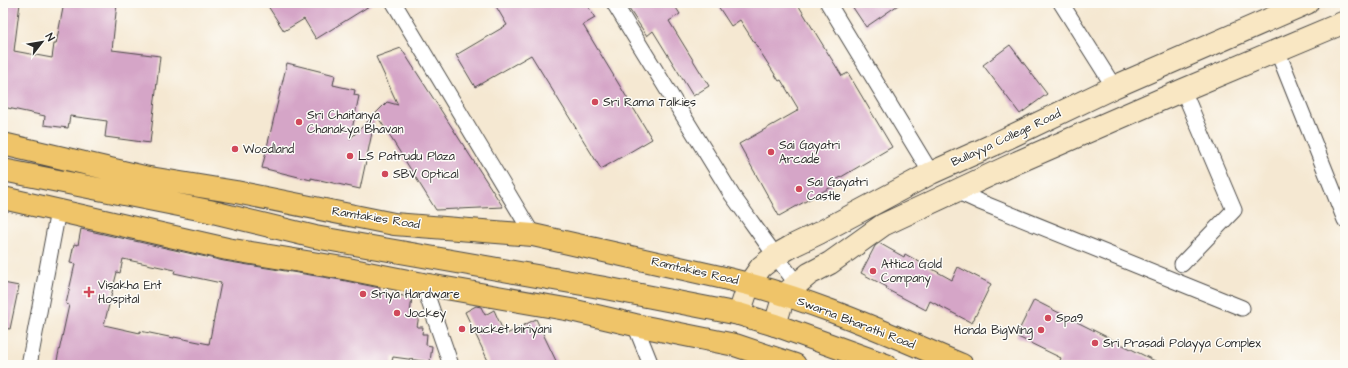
<svg xmlns="http://www.w3.org/2000/svg" width="1348" height="368" viewBox="0 0 1348 368" font-family="'Architects Daughter',sans-serif">
<style>
.building{fill:#d5a5c7;fill-rule:evenodd}
.lines{fill:none;stroke-linecap:round;stroke-linejoin:round}
.minor-casing{stroke:#494744;stroke-width:17}
.secondary-casing{stroke:#494744;stroke-width:24}
.primary-casing{stroke:#494744;stroke-width:24}
.minor{stroke:#fff;stroke-width:15}
.secondary{stroke:#f9e7c3;stroke-width:22}
.primary{stroke:#efc469;stroke-width:22}
.poi-dot{fill:#d1495b;stroke:#fdfcf7;stroke-width:1.5}
.labels{text-anchor:middle;dominant-baseline:central;stroke-width:3;stroke-linejoin:round;paint-order:stroke}
.poi-label{font-size:12px;fill:#2b2b2b;stroke:#fdfcf7;text-anchor:start}
.street-label{font-size:12px;fill:#2b2b2b;stroke:#fdfcf7}
</style>
<rect width="100%" height="100%" fill="#fdfcf7"/>
<filter id="ink" filterUnits="userSpaceOnUse"><feTurbulence type="fractalNoise" baseFrequency=".025" numOctaves="2"/><feDisplacementMap in="SourceGraphic" scale="8" xChannelSelector="R" yChannelSelector="G"/><feConvolveMatrix kernelMatrix="1 2 1 2 8 2 1 2 1" color-interpolation-filters="sRGB"/></filter>
<filter id="wash" filterUnits="userSpaceOnUse"><feTurbulence type="fractalNoise" baseFrequency=".012" numOctaves="4" result="noise"/><feDisplacementMap in="SourceGraphic" scale="16" xChannelSelector="R" yChannelSelector="G"/><feGaussianBlur stdDeviation="0.9" result="paint"/><feColorMatrix in="noise" values="0 0 0 0 0 0 0 0 0 0 0 0 0 0 0 0 0 1.4 0 .05"/><feComposite in="paint" operator="in"/></filter>
<g filter="url(#wash)">
<rect width="100%" height="100%" fill="#f5e8d2"/>
<g id="blocks">
<!-- building -->
<path class="building" d="M3,3H20L14,51L52,58L54,44H56L64,3H117L112,50L160,56L150,143L105,137L107,121L70,116L68,128L44,125L45,116L3,107Z
M266,3H374L316,39L304,19L284,31Z
M494,3H586L595,18L583,25L652,139L601,169L531,55L475,87L456,55L507,25Z
M625,3H673L680,14L669,21L709,86L693,96L653,31L647,36Z
M716,3H797L842,76L848,73L892,147L831,183L833,186L779,216L739,144L799,110L781,80L779,81L740,20L731,26Z
M850,3H901L866,27Z
M1010,45L1047,94L1020,114L983,65Z
M401,48L503,207L436,210L376,114L360,189L311,178V180L262,168L287,63L335,75L333,85L355,90L354,95L359,96L350,139L387,102L398,105L376,57Z
M81,229L224,261L341,280L380,288V293L412,297L410,314L419,315L417,327H423L422,334H427L426,345L432,346L430,362L393,357L391,365H56L69,305L66,304L75,264L70,263L74,244L78,245ZM123,259L175,270L174,273L221,283L209,344L174,337V338L140,331V333L104,325L117,272L120,273Z
M879,243L904,257L905,254L952,280L958,267L991,284L972,323L930,301L926,310L886,289L887,287L861,273L875,246Z
M3,283L19,286L10,329L3,328Z
M1034,300L1079,323L1163,365H1058L1061,358L1016,336Z
M476,306L481,307L485,315L494,310L505,335L536,319L558,365H490L465,312Z"/>
</g>
</g>
<g filter="url(#ink)">
<use href="#blocks" fill-opacity="0" stroke="#494744" stroke-width="1"/>
<g class="lines">
<!-- minor casing -->
<g class="minor-casing">
<path id="minor" d="M394,3L533,235
M614,3L732,195C754,225 774,255 797,284
M828,3L931,173
M1061,3L1114,87
M1277,50L1345,220
M956,191L980,202L1242,308
M1182,264L1234,210L1183,90
M423,284L451,365
M635,325L651,365
M29,365L58,211"/>
</g>
<!-- secondary casing -->
<g class="secondary-casing">
<path id="secondary" d="M739,314L749,284L761,267L775,256L794,245L819,233L931,173L993,145L1114,87L1307,3
M775,325L784,295L809,274L830,263L883,225L1018,162L1183,90L1345,22"/>
</g>
<!-- primary casing -->
<g class="primary-casing">
<path id="primary" d="M3,144L144,177L236,192L394,224L533,235L724,278C807,297 884,332 962,365
M3,170L209,211L315,237L605,288L739,314L775,325L886,365
M3,198L227,249L343,268L423,284L571,310L635,325L735,345L795,365"/>
</g>
<!-- minor -->
<use href="#minor" class="minor"/>
<!-- secondary -->
<use href="#secondary" class="secondary"/>
<!-- primary -->
<use href="#primary" class="primary"/>
</g>
</g>
<!-- markers -->
<g class="poi-dot">
<circle cx="595" cy="102" r="4"/>
<circle cx="299" cy="122" r="4"/>
<circle cx="235" cy="149" r="4"/>
<circle cx="771" cy="152" r="4"/>
<circle cx="350" cy="156" r="4"/>
<circle cx="385" cy="174" r="4"/>
<circle cx="799" cy="189" r="4"/>
<circle cx="873" cy="271" r="4"/>
<path d="M87 286h4v4h4v4h-4v4h-4v-4h-4v-4h4z"/>
<circle cx="363" cy="294" r="4"/>
<circle cx="397" cy="313" r="4"/>
<circle cx="1048" cy="318" r="4"/>
<circle cx="462" cy="329" r="4"/>
<circle cx="1041" cy="330" r="4"/>
<circle cx="1095" cy="343" r="4"/>
</g>
<g class="labels">
<!-- poi labels -->
<g class="poi-label">
<text x="603" y="102">Sri Rama Talkies</text>
<text x="307" y="115">Sri Chaitanya<tspan x="307" dy="14">Chanakya Bhavan</tspan></text>
<text x="779" y="145">Sai Gayatri<tspan x="779" dy="14">Arcade</tspan></text>
<text x="243" y="149">Woodland</text>
<text x="358" y="156">LS Patrudu Plaza</text>
<text x="393" y="174">SBV Optical</text>
<text x="807" y="182">Sai Gayatri<tspan x="807" dy="14">Castle</tspan></text>
<text x="881" y="264">Attica Gold<tspan x="881" dy="14">Company</tspan></text>
<text x="98" y="285">Visakha Ent<tspan x="98" dy="14">Hospital</tspan></text>
<text x="371" y="294">Sriya Hardware</text>
<text x="405" y="313">Jockey</text>
<text x="1056" y="318">Spa9</text>
<text x="470" y="329">bucket biriyani</text>
<text x="1033" y="330" text-anchor="end">Honda BigWing</text>
<text x="1103" y="343">Sri Prasadi Polayya Complex</text>
</g>
<!-- street labels -->
<g class="street-label">
<text transform="translate(1006 138) rotate(-25)">Bullayya College Road</text>
<text transform="translate(376 218) rotate(9)">Ramtakies Road</text>
<text transform="translate(695 271) rotate(13)">Ramtakies Road</text>
<text transform="translate(856 323) rotate(21)">Swarna Bharathi Road</text>
</g>
</g>
<!-- margin -->
<rect width="1348" height="368" fill="none" stroke="#fdfcf7" stroke-width="16"/>
<!-- north arrow -->
<g transform="translate(42 42) rotate(59)" stroke="#fdfcf7" stroke-width="3" paint-order="stroke">
<path d="M0-3L7 15L0 10L-7 15Z" fill="#2b2b2b"/>
<text y="-6" font-size="11" font-weight="bold" text-anchor="middle" fill="#2b2b2b">N</text>
</g>
</svg>
